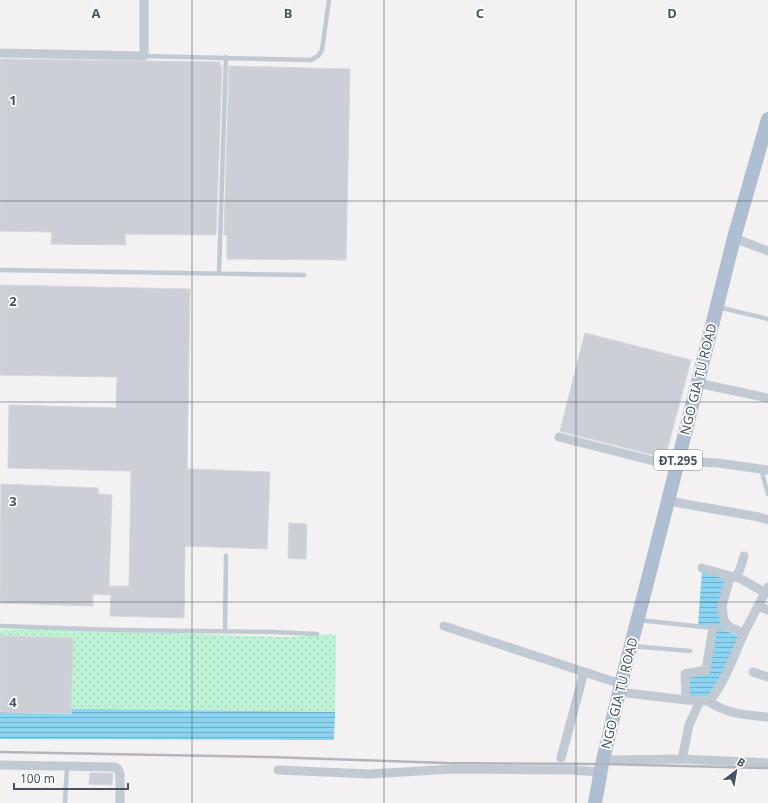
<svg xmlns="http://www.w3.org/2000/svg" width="768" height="803" viewBox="0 0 768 803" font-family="'Noto Sans',sans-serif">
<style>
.grass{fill:url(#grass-dots)}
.water{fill:url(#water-rules)}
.building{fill:#cdcfd6;stroke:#d5d6dd}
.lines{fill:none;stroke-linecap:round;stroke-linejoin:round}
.lane{stroke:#c1cad3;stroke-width:4.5}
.street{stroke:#c1cad3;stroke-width:9}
.primary{stroke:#afbed1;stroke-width:14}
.rail{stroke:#b3b5bc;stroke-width:2.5}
.grid{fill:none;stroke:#475360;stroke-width:1;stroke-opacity:0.55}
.labels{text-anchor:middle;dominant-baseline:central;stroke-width:3.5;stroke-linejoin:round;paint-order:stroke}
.shield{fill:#fff;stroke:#7e8790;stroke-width:1}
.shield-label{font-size:12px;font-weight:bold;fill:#475360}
.street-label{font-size:13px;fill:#475360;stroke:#fff}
.grid-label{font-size:13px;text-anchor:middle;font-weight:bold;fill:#475360;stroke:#fff;stroke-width:3.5;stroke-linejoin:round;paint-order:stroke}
</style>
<defs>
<pattern id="grass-dots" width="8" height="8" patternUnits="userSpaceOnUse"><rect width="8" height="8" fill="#bef2d5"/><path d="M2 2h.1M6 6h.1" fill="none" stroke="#a5d1b9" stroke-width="1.8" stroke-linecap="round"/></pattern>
<pattern id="water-rules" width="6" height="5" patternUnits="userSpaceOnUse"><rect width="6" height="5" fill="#89d5f2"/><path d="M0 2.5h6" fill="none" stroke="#72afc7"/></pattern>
</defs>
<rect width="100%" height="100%" fill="#f3f1f1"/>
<!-- grass -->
<path class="grass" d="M60,629L285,637L336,634L335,712L0,708V630Z"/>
<!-- water -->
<path class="water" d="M702,570L726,577L724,626L698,625Z
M714,630H725L738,636L731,658L709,696L689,697L687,678L708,672Z
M0,708L335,712L334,740L0,739Z"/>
<!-- building -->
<path class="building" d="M0,59L220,62V66H222L216,235L125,234L126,245L51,244L52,232L0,231Z
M229,66L350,69L346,260L227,259V235H224Z
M0,285L190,289L187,469L270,472L267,549L185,546L184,618L110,616L111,595L93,594V606L0,603L1,484L98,488V494L112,495L109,586H129L131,471L8,468L9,405L116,408L117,377L0,375Z
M585,333L691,360L665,458L560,431Z
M289,523L307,524L306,559L288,558Z
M0,636L73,638L71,714L0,712Z
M90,773H113L112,785L89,784Z"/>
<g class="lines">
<!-- lane -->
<path class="lane" d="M144,56L311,60L318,56L322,50L329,0
M0,270L304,275
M219,273L226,57
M718,307L768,319
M761,469L768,494
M639,620L713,628H729
M0,626L118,630L272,632L317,634
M225,632L226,556
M632,646L690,651
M65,803L67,766"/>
<!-- street -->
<path class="street" d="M0,53L144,56V0
M734,238L768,251
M697,383L768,398
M559,437L677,467
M678,461L718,463L768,470
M668,501L759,517L768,520
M702,568L741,579L764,592
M730,577L722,606L724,621L731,628L744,633L768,587
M736,577L740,569L744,556
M758,606L768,610
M444,626L621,684
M753,672L768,677
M619,692L686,700L708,701
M686,700L685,674L706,670L713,628
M708,701C721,692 737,649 744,633
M708,701C727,714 745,715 768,717
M561,758L584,672
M682,759L689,725L700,701
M603,760L682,759L768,763
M0,765L115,767L118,769L120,774V803
M278,770L370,774L453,769L570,770L600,772"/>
<!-- primary -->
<path class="primary" d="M595,803L602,764L621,684L668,501L734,238L768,119"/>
<!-- rail -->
<path class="rail" d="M0,752L269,757L447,763L602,764L768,768"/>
</g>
<!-- grid -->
<path class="grid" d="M192,0V803M384,0V803M576,0V803M0,201H768M0,402H768M0,602H768"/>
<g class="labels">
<!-- shield labels -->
<rect class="shield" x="654" y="450" width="48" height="20" rx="3"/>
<g class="shield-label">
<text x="678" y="460">ĐT.295</text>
</g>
<!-- street labels -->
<g class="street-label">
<text transform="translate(698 379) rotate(-76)">NGO GIA TU ROAD</text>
<text transform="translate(619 693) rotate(-76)">NGO GIA TU ROAD</text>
</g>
</g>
<g class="grid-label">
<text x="96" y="18">A</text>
<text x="288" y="18">B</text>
<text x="480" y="18">C</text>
<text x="672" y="18">D</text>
<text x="13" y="105">1</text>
<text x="13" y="306">2</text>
<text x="13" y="506">3</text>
<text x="13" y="707">4</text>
</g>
<!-- north arrow -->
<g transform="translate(736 771) rotate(31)" stroke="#ffffff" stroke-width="3" paint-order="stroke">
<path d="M0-3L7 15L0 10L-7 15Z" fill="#475360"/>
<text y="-6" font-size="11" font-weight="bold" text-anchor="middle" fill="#475360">B</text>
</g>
<!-- scale -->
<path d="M14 783v6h114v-6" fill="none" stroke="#475360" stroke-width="2"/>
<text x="20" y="783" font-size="12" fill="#475360" stroke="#ffffff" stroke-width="3" paint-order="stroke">100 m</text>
</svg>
